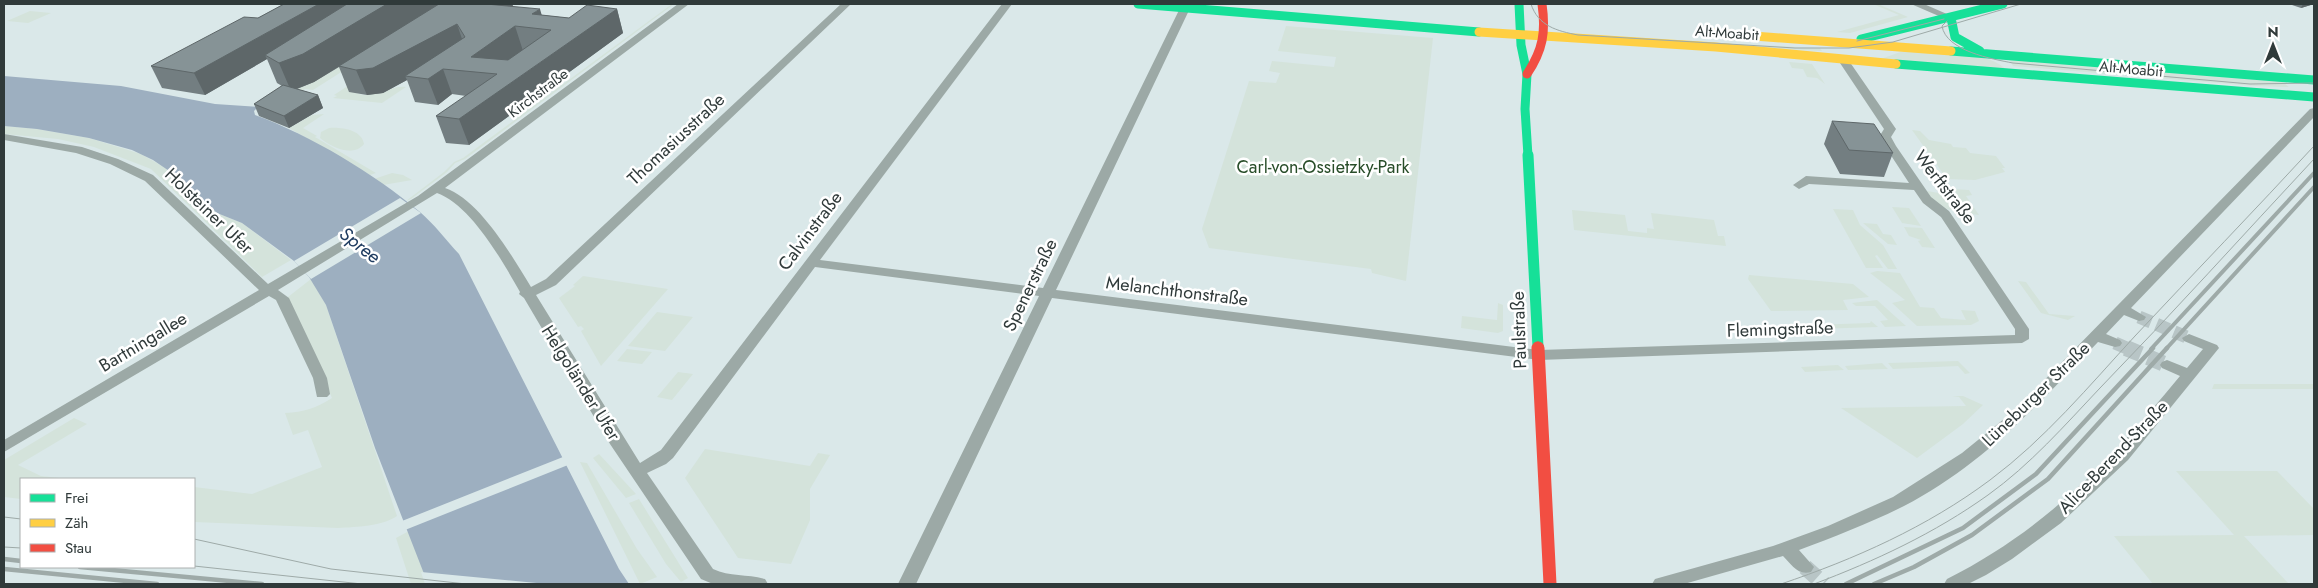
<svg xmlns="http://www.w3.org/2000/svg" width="2318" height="588" viewBox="0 0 2318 588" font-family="Jost,sans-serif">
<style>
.green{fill:#d4e3db}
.water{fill:#9dafc0}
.pier{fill:#dae8e9}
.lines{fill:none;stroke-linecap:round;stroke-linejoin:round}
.street-tunnel-far1{stroke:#b8c5c6;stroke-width:13;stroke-dasharray:13 6;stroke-linecap:butt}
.street-tunnel{stroke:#b8c5c6;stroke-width:16;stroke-dasharray:16 8;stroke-linecap:butt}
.street{fill:#9ca9a6;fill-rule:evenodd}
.fast-far1{stroke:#16e098;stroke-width:9}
.fast{stroke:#16e098;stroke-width:11}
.slow{stroke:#ffcf43;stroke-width:9}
.jam-far2{stroke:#f24e42;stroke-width:9}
.jam-far1{stroke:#f24e42;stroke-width:11}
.jam{stroke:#f24e42;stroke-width:13}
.tram{stroke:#9eaaa8;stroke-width:1}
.rail-far1{stroke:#9eaaa8;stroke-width:4}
.rail{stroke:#9eaaa8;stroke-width:4.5}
.wall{fill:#737e81}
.shaded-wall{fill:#5e6769}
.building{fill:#869396;stroke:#5e6769;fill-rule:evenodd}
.labels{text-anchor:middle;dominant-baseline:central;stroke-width:5;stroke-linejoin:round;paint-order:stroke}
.far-street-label{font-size:15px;fill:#303a3a;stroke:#fff}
.street-label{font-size:18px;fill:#303a3a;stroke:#fff}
.park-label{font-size:18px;fill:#284d29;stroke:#fff}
.water-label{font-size:19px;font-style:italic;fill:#203d61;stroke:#fff}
</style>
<rect width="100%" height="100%" fill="#dae8e9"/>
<!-- green -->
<path class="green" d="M672,4H674L465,159L455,163L447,172L411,199L406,201L444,172L454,162L463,158Z
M1873,4H1878L1908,17L1850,33L1837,32L1899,15Z
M30,11L51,13L28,23L7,21Z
M1286,26L1433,38L1406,281L1372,273L1371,269L1209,248L1202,229L1249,81L1276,83L1280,73L1269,71L1272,61L1334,67L1336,57L1278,51Z
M1718,43L1820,48L1822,51L1719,45Z
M368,49L376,50L313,90L305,89L296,95L271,92L282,86L311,83Z
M1906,50C1932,52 1992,50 2007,71L1878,60Z
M399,52L356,93C375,100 389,85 406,87L382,103L333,98L337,96L334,95Z
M2008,58L2280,80L2289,87L2254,86L2013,66Z
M1789,62L1812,64L1825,84L1817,78L1807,77L1803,69L1792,68Z
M324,114L303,128L317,136L315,137L376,173L370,175L289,128L312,115Z
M4,126L37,129L89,138L141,154L171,171L217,213L242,223L291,260L262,277L151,169L94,147L58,139L4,134Z
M329,128C342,127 362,130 364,144C353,158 331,147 320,138L321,132Z
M1912,130L1920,131L1929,140L1951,144L1953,147L1966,148L1970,153L1996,156L2005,168H2002L2005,172L1975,180L1947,179Z
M392,173L403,175L412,180L383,185L374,179Z
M1953,189L1969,190L1972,195L1966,196L1979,215L1971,214Z
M1927,191L1945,194L1959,211C1944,211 1934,203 1927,191Z
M1892,207L1909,208L1921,226L1902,223Z
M1833,209L1853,210L1860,225L1883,245L1897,269H1888L1877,255L1875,256L1883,268H1866Z
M1572,210L1625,215L1628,231L1647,233V228L1654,229L1651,213L1714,220L1718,236H1724L1726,246L1574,230Z
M1863,223L1877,224L1883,234L1891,235L1897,245L1888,244Z
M1904,227L1922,228L1935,248L1922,247L1918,241L1921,240L1909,236Z
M1877,271L1900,273L1920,307L1934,308L1941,318L1966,320L1961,310L1975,311L1979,321L1971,325L1917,326L1892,303L1905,300L1870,273Z
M1749,275L1853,284L1869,297L1843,300L1848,310L1771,311L1748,279Z
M583,276L668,289L601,366L581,331L584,329L581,326L578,327L559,298L575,286L573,285Z
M311,279L326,305L397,516C383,526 356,527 338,528L194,522V487L252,494L322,467L308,430L293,435L285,413C304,412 316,408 332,398L288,297Z
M2018,281L2026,282L2049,314L2075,316L2068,320L2041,313Z
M1877,300L1906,326L1885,327L1880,321L1888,320L1875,306H1856L1852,303Z
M1498,303L1503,305V331L1498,333L1461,328L1462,316L1497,320Z
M657,312L693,317L665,351L628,346Z
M1871,321L1878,327L1786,330L1783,326L1870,323Z
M627,349L652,352L642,364L617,361Z
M1958,361L1970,373L1965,374L1958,366L1893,369L1888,363Z
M1882,363L1888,369L1848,370L1845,366Z
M1838,365L1844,370L1805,372L1801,367Z
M678,372L693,374L672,400L657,397Z
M2214,384H2314V389H2212Z
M1952,396H1963L1983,405L1963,424L1917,458L1841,408L1966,406L1959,397Z
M74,418L87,424L18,465L41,476L68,479H21V499L4,497V460Z
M705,449L810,466L818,453L830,455L810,489V520L791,564L738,558L685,478Z
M599,454L636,494L626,498L593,458Z
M580,462L587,463L637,549L657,577L640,584Z
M2176,471H2277L2314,509V535L2244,536L2289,584H2153L2114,536L2234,535Z
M639,499L688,578L681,582L666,564L629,503Z
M409,531L428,584H411L396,538Z"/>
<!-- water -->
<path class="water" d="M4,76L121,86L215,104L258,107L254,111L255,115C312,136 373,173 420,212C434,224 446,240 459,254L619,569L629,584H428L375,448L326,305L309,277L294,261L242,223L217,213L181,179L153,160L132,150L89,138L37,129L4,126Z"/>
<!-- pier -->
<path class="pier" d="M400,198L421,213L311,279L294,261Z
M563,457L568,465L405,530L402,521Z
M421,572L547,584H425Z"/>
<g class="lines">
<!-- street-tunnel-far1 -->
<path class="street-tunnel-far1" d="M2139,317L2189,338
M2115,343L2129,349"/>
<!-- street-tunnel -->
<path class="street-tunnel" d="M2126,348L2167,365
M1805,567L1824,584"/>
<!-- street -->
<path class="street" d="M678,4H689L445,188C480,200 512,256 531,287L546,279L841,4H851L556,285L536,295L640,463L661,450L1002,4H1012L820,260L1043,288L1182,4H1192L1056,290L1539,350L2015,335V329L1941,217L1923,203L1914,190L1809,184L1799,189L1793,185L1806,176L1909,183L1879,137L1884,129L1838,60L1843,57L1847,58L1896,129L1891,137L1896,146L1931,197L1949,211L2029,329V339L2022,343L1539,360L1052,298L916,584H898L1039,296L815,267L673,458L666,464L647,473L713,569C730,577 748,574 765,579L768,584H713L701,579L610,444L524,298L519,294L520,292C503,262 471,205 437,193L278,290L289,298L327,378L330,394L327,397H317L313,378L276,300L269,296L4,452V440L259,290L145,181L110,164L76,153L4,140V134L82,147L118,159L153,175L268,284L418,196Z
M1911,4H1924L1956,18L1948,20Z
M2314,108V117L2131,308L2146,317L2144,320L2139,321L2124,315L2106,334L2120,340L2122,343L2120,346L2115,347L2098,342C2040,403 1981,466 1904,506C1870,523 1834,537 1799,550L1814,567L1811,572C1798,576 1791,564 1783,556L1684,584H1652L1655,579L1773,546L1828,526L1893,497L1962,453L2015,410L2310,109Z
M2189,334L2217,345L2219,348L2128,460L2061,523L2012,559L1986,575L1968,584H1944L1947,579C2047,528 2109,462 2180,376L2162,368L2160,365L2162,362L2167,360L2187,368L2203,349L2184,341L2182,338Z"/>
<!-- fast-far1 -->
<path class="fast-far1" d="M1138,4L1479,32
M1519,4L1521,45L1527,74L1525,109L1528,156
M1951,18L1955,37L1980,51
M1861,39L2003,4
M1951,51L2314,80
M1896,64L2314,97"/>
<!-- fast -->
<path class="fast" d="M1528,155L1538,347"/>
<!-- slow -->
<path class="slow" d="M1479,32L1716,47L1896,64
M1715,33L1951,51"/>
<!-- jam-far2 -->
<path class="jam-far2" d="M1527,74C1543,50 1546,32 1542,4"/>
<!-- jam-far1 -->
<path class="jam-far1" d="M1538,347V349"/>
<!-- jam -->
<path class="jam" d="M1538,348L1550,584"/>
<!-- tram -->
<path class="tram" d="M1531,4C1538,26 1557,31 1578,35L1795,48H1849L1893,42L2021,4
M1947,21L1942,26C1946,51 1992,59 2013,63L2250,84L2314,83
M1857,41L1944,19
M4,517L21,519
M194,539L331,569L466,584
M4,547L21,548
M194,566L362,584
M1781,584C1855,559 1927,527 1990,480C2045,439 2089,386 2135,336C2194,273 2255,210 2314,146
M1814,584C1875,561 1935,533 1988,495C2030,465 2065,425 2100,388C2173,313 2243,235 2314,159"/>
<!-- rail-far1 -->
<path class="rail-far1" d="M2151,349L2314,173
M2166,349L2314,187"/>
<!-- rail -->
<path class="rail" d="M4,559L21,561
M80,567L262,584
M4,569L157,584
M1846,584L1963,528L2036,474L2153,348
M1874,584L1914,567L1972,535L2048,479L2167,348"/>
</g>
<!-- wall -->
<path class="wall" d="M284,4H514L512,6L542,15L569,18L617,9L623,33L469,145L446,143L436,116L466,96L452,94L438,105L415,102L407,80L383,93L367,95L349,92L339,67L314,82L297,89L318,95L323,108L289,128L259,116L254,104L282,86L277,83L267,59L205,95L162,88L151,66L258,18Z
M2289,4H2314L2301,8Z
M1832,121L1893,153L1884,177L1840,174L1824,144Z"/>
<!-- shaded-wall -->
<path class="shaded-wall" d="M319,4H344L348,13L265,55L267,59L205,95L194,73Z
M387,4H443L435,7L314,82L291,91L279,63Z
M486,4H514L494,28Z
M2303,4H2314L2301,8Z
M540,9L546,30L532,14Z
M617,9L623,33L469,145L459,119Z
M457,24L465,48L405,76L407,80L383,93L367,95L356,70Z
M515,26L523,51L491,74L471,57Z
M443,69L452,94L438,105L428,79Z
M318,95L323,108L289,128L284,116Z"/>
<!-- building -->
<path class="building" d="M284,4H319L194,73L151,66L244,17L258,18Z
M347,4H387L303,54L279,63L265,55Z
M439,4H486L540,9L532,14L569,18L587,5L617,9L459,119L436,116L497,74L443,69L428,79L405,76L465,37L457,24L373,68L356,70L339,66ZM515,26L551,30L508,60L471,57Z
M283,85L318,95L284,116L254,104Z
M1832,121L1874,124L1893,153L1849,150Z"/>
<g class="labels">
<!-- far-street labels -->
<g class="far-street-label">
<text transform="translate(1727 33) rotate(4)">Alt-Moabit</text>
<text transform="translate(2131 69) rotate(5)">Alt-Moabit</text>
<text transform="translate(538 93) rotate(-37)">Kirchstraße</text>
</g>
<!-- street labels -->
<g class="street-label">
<text transform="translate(676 139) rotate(-43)">Thomasiusstraße</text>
<text transform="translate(1945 187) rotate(52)">Werftstraße</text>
<text transform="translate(209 211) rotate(44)">Holsteiner Ufer</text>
<text transform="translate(810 231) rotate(-53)">Calvinstraße</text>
<text transform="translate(1030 285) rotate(-64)">Spenerstraße</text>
<text transform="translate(1177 291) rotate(7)">Melanchthonstraße</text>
<text transform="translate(1780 329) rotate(-2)">Flemingstraße</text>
<text transform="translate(1519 330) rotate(-92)">Paulstraße</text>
<text transform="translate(143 342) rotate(-31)">Bartningallee</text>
<text transform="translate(581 383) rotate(58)">Helgoländer Ufer</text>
<text transform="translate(2036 394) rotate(-44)">Lüneburger Straße</text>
<text transform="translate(2113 457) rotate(-46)">Alice-Berend-Straße</text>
</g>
<!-- park labels -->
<g class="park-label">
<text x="1323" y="167">Carl-von-Ossietzky-Park</text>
</g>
<!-- water labels -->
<g class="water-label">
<text transform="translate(360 245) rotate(38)">Spree</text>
</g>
</g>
<!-- border -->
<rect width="2318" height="588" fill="none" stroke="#303a3a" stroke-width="10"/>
<!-- legend -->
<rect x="20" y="478" width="175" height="90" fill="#ffffff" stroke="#acb0b0"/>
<rect x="30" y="494" width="25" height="8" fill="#16e098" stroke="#acb0b0"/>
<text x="65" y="503" font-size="15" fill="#303a3a">Frei</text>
<rect x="30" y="519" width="25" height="8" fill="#ffcf43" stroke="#acb0b0"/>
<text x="65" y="528" font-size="15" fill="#303a3a">Zäh</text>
<rect x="30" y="544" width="25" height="8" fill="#f24e42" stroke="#acb0b0"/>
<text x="65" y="553" font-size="15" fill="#303a3a">Stau</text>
<!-- north arrow -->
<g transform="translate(2273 45)" stroke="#ffffff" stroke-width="4" paint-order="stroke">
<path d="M0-4L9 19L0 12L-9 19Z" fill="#303a3a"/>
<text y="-8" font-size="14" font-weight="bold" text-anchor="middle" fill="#303a3a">N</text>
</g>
</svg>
